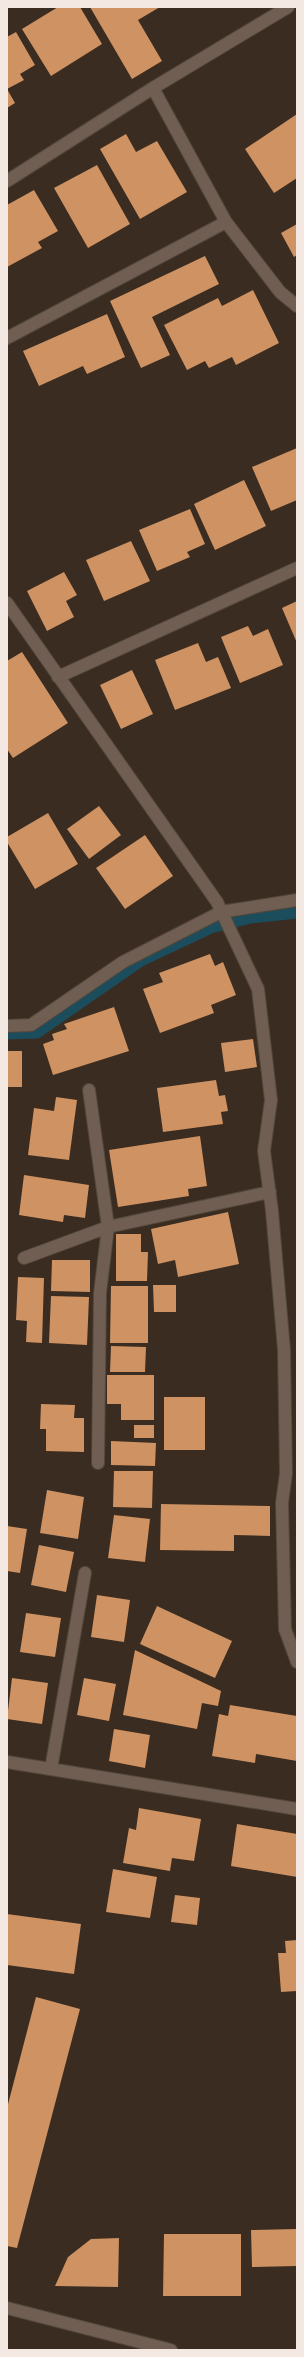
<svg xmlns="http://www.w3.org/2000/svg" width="304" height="2357" viewBox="0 0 304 2357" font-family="'Nunito Sans',sans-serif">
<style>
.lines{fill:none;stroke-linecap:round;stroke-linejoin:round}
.stream{stroke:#1c4d5c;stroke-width:11}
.building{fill:#ce9263}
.lane-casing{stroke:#53473d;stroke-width:14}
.street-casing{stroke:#53473d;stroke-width:14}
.secondary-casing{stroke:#53473d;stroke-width:14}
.lane{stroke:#6f5e51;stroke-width:12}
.street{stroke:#6f5e51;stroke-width:12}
.secondary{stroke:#6f5e51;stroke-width:12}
</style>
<rect width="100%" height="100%" fill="#3a2c20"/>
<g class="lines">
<!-- stream -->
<path class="stream" d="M7,1034L37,1033L141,961L211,928L251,918L297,913"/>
</g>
<!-- building -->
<path class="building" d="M58,7H80L102,44L51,76L22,29Z
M90,7H160L138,20L162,61L132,79Z
M16,32L35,65L20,74L24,80L7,89L15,103L7,108V37Z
M297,114V178L274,193L245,149Z
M126,134L136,152L157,141L187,192L140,219L100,149Z
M97,165L130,224L88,248L54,188Z
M34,190L58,231L38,242L42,248L7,267V205Z
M297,224V255L294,257L281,233Z
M205,256L219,284L152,317L170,355L141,368L110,301Z
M253,290L279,343L236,365L232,357L209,368L205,361L187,370L164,325L218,298L222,306Z
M107,314L125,357L87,374L83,366L39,386L23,351Z
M297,448V500L271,511L252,467Z
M244,480L266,526L215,550L194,504Z
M190,509L205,544L187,552L190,557L157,571L139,530Z
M131,541L150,581L104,601L86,560Z
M64,572L77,595L66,601L74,617L47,631L27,591Z
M297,601V643L282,608Z
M248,626L253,636L268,629L283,665L240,683L221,637Z
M198,643L206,662L218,657L231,688L175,710L155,660Z
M22,652L68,723L13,758L7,749V661Z
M132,670L153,714L121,729L100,685Z
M99,806L121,835L89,859L67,829Z
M48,813L78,864L35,889L7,842V837Z
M145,835L173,876L125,909L96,868Z
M210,954L215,966L223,962L236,995L211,1005L214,1013L160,1033L143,989L163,982L159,973Z
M114,1007L129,1051L53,1075L43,1044L54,1040L52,1034L67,1029L64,1024Z
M253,1039L257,1067L225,1072L221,1043Z
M7,1051H22V1087H7Z
M216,1080L219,1096L225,1095L228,1111L221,1112L223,1124L163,1132L157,1088Z
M56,1097L77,1100L69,1160L28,1155L34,1108L54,1111Z
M200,1136L207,1186L188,1189L189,1196L118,1207L109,1150Z
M24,1175L89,1185L85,1218L64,1215L63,1222L19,1215Z
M228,1212L239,1264L178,1277L175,1260L158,1264L151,1229Z
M116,1234H141V1252H148L147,1281H116Z
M52,1260H90V1292L51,1291Z
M18,1277L44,1278L42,1343L26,1342L27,1321L16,1320Z
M153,1285H176V1312H154Z
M111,1286H148V1343H110Z
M51,1296L89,1297L87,1345L49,1343Z
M111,1346L146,1347L145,1372H110Z
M107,1375H154V1420H121V1404H107Z
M164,1397H205V1450H164Z
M41,1404L75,1405L74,1418H84V1452L46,1451V1429H40Z
M134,1425H154V1438H134Z
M111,1441L156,1443L155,1466L111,1465Z
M114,1471H153L152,1508L113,1507Z
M47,1490L84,1497L78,1539L40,1533Z
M161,1504L270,1506V1536L234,1535V1551L160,1550Z
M114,1515L150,1519L145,1562L108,1558Z
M7,1526L27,1529L20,1573L7,1571Z
M39,1545L74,1552L66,1592L31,1585Z
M97,1595L130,1600L124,1642L91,1637Z
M157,1606L232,1641L215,1678L140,1644Z
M26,1613L61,1618L55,1657L20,1652Z
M135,1650L221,1691L218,1706L202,1703L197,1729L123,1715Z
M12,1678L48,1683L42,1724L7,1719Z
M84,1678L116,1684L109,1721L77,1715Z
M230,1705L297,1716V1761L256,1754L255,1763L212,1756L219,1714L228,1716Z
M114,1729L150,1735L145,1768L109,1761Z
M139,1808L201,1819L194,1861L172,1858L170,1871L123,1863L129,1828L136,1830Z
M237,1824L297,1834V1877L231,1866Z
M113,1869L157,1877L150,1918L106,1912Z
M175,1895L200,1898L197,1925L171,1922Z
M7,1914L81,1924L74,1974L7,1965Z
M297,1940V1991L281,1992L278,1953H286L285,1941Z
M36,1997L80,2009L17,2248L7,2246V2108Z
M297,2229V2266L252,2267L251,2230Z
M164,2234H241V2296H163Z
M119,2238L118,2287L55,2286L68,2257L91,2239Z"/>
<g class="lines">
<!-- lane casing -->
<g class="lane-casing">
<path id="lane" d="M7,603L217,902L258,989L271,1100L264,1151L272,1211L284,1350L286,1473L282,1503L285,1629
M7,1026L31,1025L123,962L221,912L297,900
M89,1090L108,1227L100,1293L98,1463
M24,1258L108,1227L270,1192
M51,1769L85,1573"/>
</g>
<!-- street casing -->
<g class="street-casing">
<path id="street" d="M153,88L226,222
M7,181L153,88L288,7
M7,338L226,222L280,292L297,306
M58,677L297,568
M285,1629L297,1662
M7,1762L297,1809"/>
</g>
<!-- secondary casing -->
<g class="secondary-casing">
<path id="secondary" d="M7,2308L171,2350"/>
</g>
<!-- lane -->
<use href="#lane" class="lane"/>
<!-- street -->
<use href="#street" class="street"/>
<!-- secondary -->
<use href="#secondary" class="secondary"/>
</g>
<!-- border -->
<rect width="304" height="2357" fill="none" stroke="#f3e9e2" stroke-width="16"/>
</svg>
